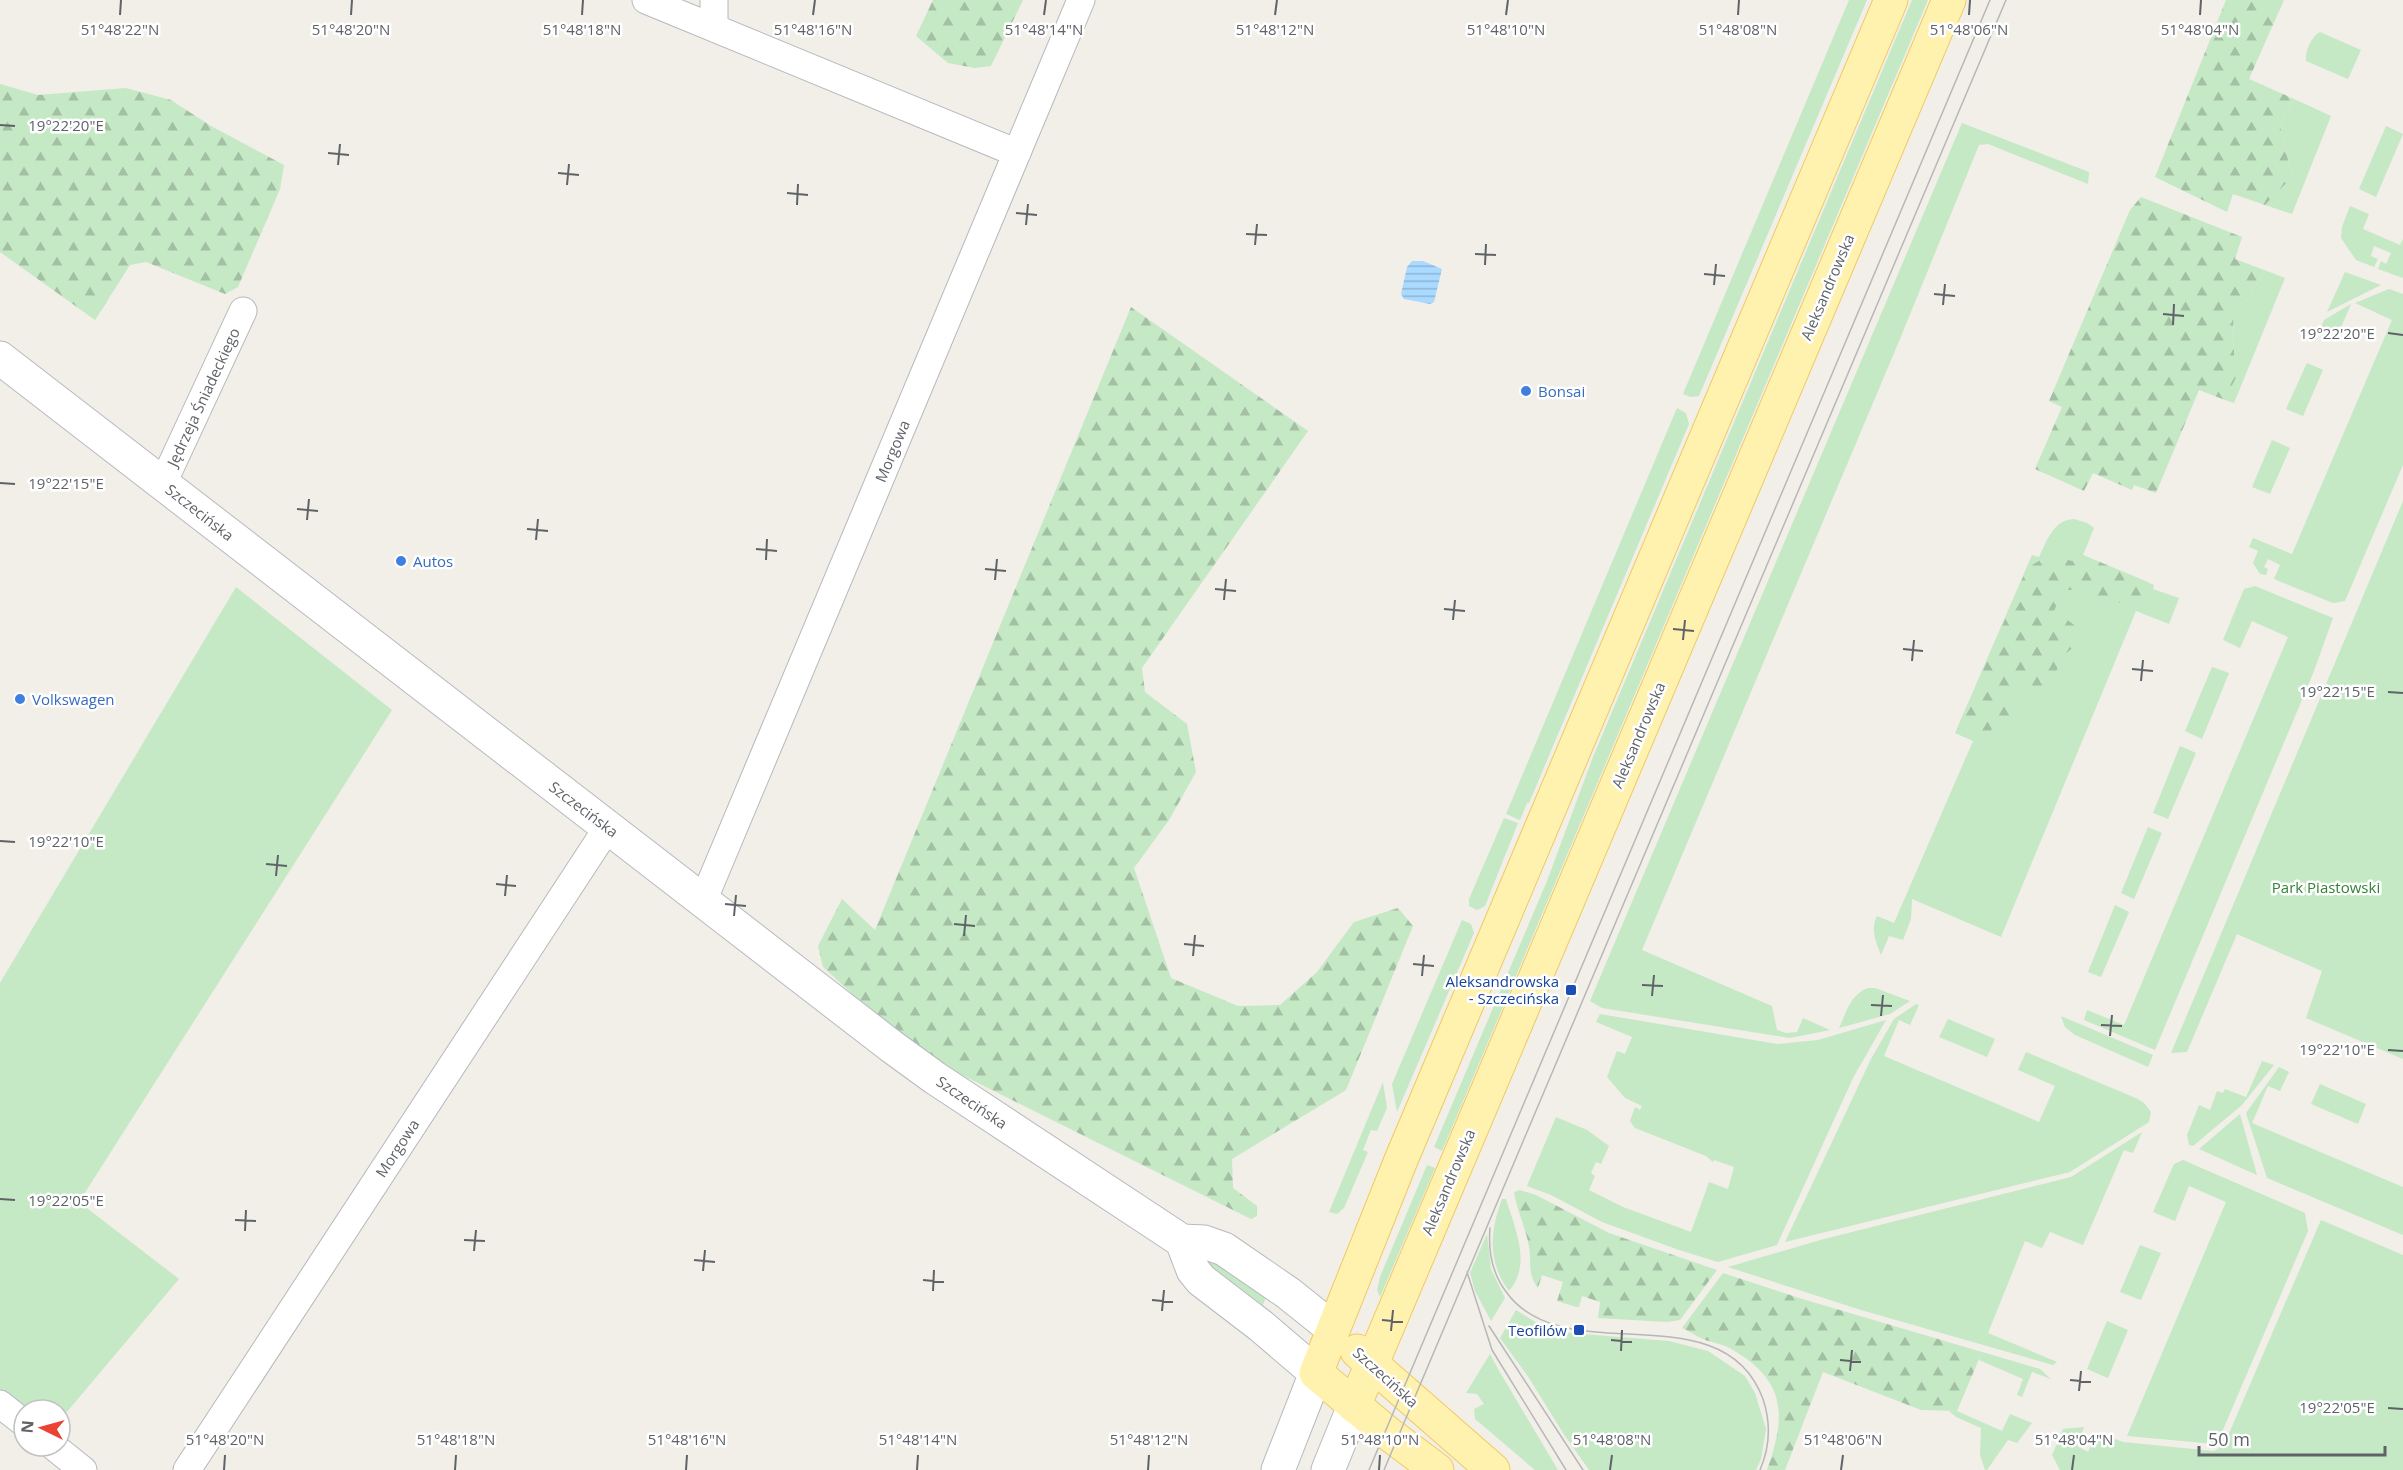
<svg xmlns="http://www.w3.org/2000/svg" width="2403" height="1470" viewBox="0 0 2403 1470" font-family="'Open Sans',sans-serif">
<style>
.green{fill:#c5e8c5}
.forest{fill:url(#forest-firs)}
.water{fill:url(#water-rules)}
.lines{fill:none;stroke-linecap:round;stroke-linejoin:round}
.minor-casing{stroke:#b5b8bc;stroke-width:29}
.secondary-casing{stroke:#b6babf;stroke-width:35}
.primary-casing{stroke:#f2c960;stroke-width:35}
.minor{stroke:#fff;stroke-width:27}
.secondary{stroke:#fff;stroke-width:33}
.primary{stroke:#fff2af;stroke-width:33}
.tram{stroke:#b6b7b8;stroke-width:1.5}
.ticks{fill:none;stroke:#5f6368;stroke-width:2}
.shop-dot{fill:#3f7fe0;stroke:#fff;stroke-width:2}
.transit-dot{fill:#1a4fb4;stroke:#fff;stroke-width:2}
.labels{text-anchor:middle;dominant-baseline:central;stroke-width:5;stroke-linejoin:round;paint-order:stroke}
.street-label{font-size:15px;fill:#5f6368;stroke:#fff}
.shop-label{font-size:15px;fill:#366cbe;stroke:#fff;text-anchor:start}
.park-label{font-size:15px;fill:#348238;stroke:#fff}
.transit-label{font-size:15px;fill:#164399;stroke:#fff;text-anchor:end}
.ticks-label{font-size:15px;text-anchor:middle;fill:#5f6368;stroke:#fff;stroke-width:5;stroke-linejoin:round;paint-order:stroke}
</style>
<defs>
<pattern id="forest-firs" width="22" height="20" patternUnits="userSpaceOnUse" patternTransform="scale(1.5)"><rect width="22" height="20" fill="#c5e8c5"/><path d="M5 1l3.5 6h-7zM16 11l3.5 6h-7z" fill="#a3c0a4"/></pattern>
<pattern id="water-rules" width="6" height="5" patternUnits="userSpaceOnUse" patternTransform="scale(1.5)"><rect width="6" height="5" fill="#aadaff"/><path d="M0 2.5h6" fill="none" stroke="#8eb4d2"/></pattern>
</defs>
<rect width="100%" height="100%" fill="#f1efe8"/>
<!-- green -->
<path class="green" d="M1849,0H1867L1699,396L1691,397L1683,394Z
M1912,0H1928L1442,1151L1434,1147L1547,881L1593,757Z
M2320,32L2361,50L2348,79L2306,61C2305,51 2311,37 2320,32Z
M2294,99L2331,116L2292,214L2265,205L2292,177L2280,126Z
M1962,123L2089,172L2088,184L1988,144L1979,145L1900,339L1642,950L1772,1006L1777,1030L1786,1033L1797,1032L1803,1018L1830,1030L1790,1038L1602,1008L1590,1001Z
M2386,126L2403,134L2376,197L2359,189Z
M2350,206L2369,214L2363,229L2400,245L2403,239V278L2378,269L2381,261L2386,264L2391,253L2374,246L2371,256L2378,259L2374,267L2356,260L2341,238L2342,227Z
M2264,270L2285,278L2234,403L2225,400L2239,369L2234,356L2233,308L2248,299Z
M2345,272L2381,285L2327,312Z
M2389,289L2403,294V465L2345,601L2333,603L2274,579L2280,565L2268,559L2264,567L2268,569L2266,575L2260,574L2253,563L2258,551L2249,547L2253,538L2292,554L2392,320L2355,303Z
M2351,304L2336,339L2319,333L2324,320Z
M2307,363L2323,370L2303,416L2286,409Z
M1677,408L1686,413L1689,424L1529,803H1527L1520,820L1506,814Z
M2272,440L2290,448L2270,494L2252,487Z
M2403,501V1059L2306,1018L2322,971L2237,934L2187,1052L2171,1053Z
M2074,519L2087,523L2094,528L2083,555L2154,585L2153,589L2179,598L2169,624L2136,611L2001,937L1912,899L1911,919L1903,940L1889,936L1881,955C1876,942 1870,929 1877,916L1894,923L1973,741L1955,733L2032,555L2039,557C2047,541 2053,520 2074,519Z
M2255,586L2333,618L2314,671L2155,1050L2084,1020L2087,1010L2124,1025L2288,637L2252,621L2240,648L2223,640L2244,589Z
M236,587L392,710L79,1202L179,1279L60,1420V1410H25L0,1390V983Z
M2212,667L2229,673L2202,739L2185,731Z
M2180,746L2196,753L2168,819L2153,813Z
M1504,818L1518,823L1485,906L1477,910L1469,906V899Z
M2148,827L2162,833L2134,899L2121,893Z
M2115,905L2129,912L2101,977L2088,972Z
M1462,920L1471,924L1474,933L1397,1112L1392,1084Z
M1868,988H1875L1910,1001L1890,1014L1839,1028C1847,1011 1850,995 1868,988Z
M1916,1004L1919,1005L1910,1025L1899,1020L1884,1056L2039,1122L2055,1086L2018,1070L2026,1052L2138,1099L2144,1103L2151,1112L2149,1122L2070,1172L1785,1242L1871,1059L1894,1019Z
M1600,1014L1777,1044L1818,1040L1886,1020L1853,1078L1777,1245L1718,1262L1679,1250L1602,1222L1551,1195L1527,1186L1556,1117L1587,1130L1609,1146L1601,1164L1596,1162L1591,1173L1595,1176L1589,1190L1623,1207L1691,1232L1709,1182L1728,1189L1734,1167L1714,1160L1713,1162L1706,1156L1635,1128L1630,1121L1635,1107L1640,1110L1642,1106L1625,1098L1607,1077L1617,1051L1625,1054L1632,1037L1596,1022Z
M2061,1016L2153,1055L2148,1067L2075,1035L2065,1027Z
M1948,1019L1995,1039L1987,1057L1939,1037Z
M2262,1061L2274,1065L2242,1105L2193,1146L2189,1145L2187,1135L2199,1105L2210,1110L2217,1091L2223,1093L2225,1089L2246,1097Z
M2279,1067L2289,1072L2280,1091L2268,1086L2252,1123L2403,1187V1235L2267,1178L2246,1113Z
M1383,1082L1387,1108L1377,1131L1371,1130L1363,1150L1368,1152L1344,1208L1337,1214L1329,1212Z
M2320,1084L2366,1104L2358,1124L2311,1104Z
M2240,1114L2257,1175L2199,1149Z
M2142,1132L2133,1153L2124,1150L2083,1245L2050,1232L2042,1248L2025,1241L1988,1333L2057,1362L2053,1365L1861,1310L1728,1267L1824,1239L2071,1177Z
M2183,1160L2305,1213L2308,1231L2219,1439L2215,1444L2127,1436L2226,1202L2189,1186L2175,1221L2153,1212L2174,1164Z
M1427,1165L1435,1168L1380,1297L1377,1290L1380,1277Z
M1502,1199H1506C1515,1229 1532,1264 1509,1291C1487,1261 1490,1232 1502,1199Z
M2321,1220L2403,1255V1470H2060L2052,1455L2063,1429L2084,1427L2077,1446L2088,1452L2097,1432L2123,1442L2214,1451L2224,1445Z
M1487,1234L1491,1269L1505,1298L1491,1321L1475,1291L1470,1273Z
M2140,1245L2161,1253L2141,1300L2120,1292Z
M1204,1255L1267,1294L1263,1305L1203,1260Z
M1516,1310L1540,1325L1558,1332L1669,1341L1708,1351L1745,1376L1755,1393L1766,1429L1761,1459L1756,1470H1589L1563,1433L1529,1378L1500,1338Z
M2107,1321L2128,1330L2108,1378L2087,1369Z
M1982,1352L2040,1369L2051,1379L2032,1372L2022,1397L2017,1395L2023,1379L1979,1360Z
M1490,1354L1498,1369L1558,1470H1535L1475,1419L1474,1409L1484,1404L1477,1394L1466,1393Z
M1949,1411H1957L2002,1431L2010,1414L2032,1423L2017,1443L2008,1440L1987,1470H1985L1980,1455L1981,1428L1956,1417Z"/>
<!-- forest -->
<path class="forest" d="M933,0H1023L991,66L975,68L948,63L916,36Z
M2226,0H2284L2249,79L2294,99L2280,126L2292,177L2265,205L2233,194L2227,212L2155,177Z
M0,84L38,95L126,88L171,100L211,126L284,165L280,189L238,287L225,294L146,262L130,265L95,320L0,252Z
M2141,197L2242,237L2235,259L2264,270L2248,299L2233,308L2234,356L2240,369L2225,400L2199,390L2156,493L2134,485L2132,490L2093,473L2084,491L2035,469L2062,407L2049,401L2130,210Z
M1131,307L1308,431L1142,668L1145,692L1187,724L1196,772L1169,820L1134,868L1171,978L1238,1006L1280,1005L1317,972L1354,922L1398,908L1413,926L1346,1090L1232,1159L1233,1188L1257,1206V1216L1251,1219L956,1072L870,1010L823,967L818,946L842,899L875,930Z
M2053,553L2071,561L2083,555L2148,582L2136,610C2116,593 2106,615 2082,590H2068L2058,601L2053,614L2061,615L2082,631L2075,646L2064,655L2040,704L2027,689L2014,692L2007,703L2010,716L1997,720L1987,737L1958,729L2027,568Z
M1520,1190L1536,1195L1609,1233L1717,1270L1680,1320L1667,1322L1598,1318L1600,1302L1582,1296L1579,1307H1576L1557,1301L1563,1282L1542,1275L1538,1288C1527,1274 1532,1263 1529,1247C1526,1228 1517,1211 1514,1192Z
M1723,1273L1799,1298L1982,1352L1957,1411L1921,1410L1823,1372L1785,1470H1767C1786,1416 1787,1382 1733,1350C1724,1344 1713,1343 1703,1339C1696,1336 1689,1331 1682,1328Z"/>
<!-- water -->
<path class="water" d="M1412,261H1423L1442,269L1434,302L1430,304L1404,299L1401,294L1407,267Z"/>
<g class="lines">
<!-- minor casing -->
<g class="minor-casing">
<path id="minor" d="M646,0L1017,153
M714,0V27
M163,483L243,311
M703,901L1081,0
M0,1404L24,1423
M53,1446L83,1470
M187,1470L608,827"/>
</g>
<!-- secondary casing -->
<g class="secondary-casing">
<path id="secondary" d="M0,358L891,1046L935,1078L1182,1241L1204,1242L1224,1249L1288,1293L1333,1329
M1182,1241L1193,1270L1201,1280L1261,1326L1316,1373L1278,1470
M1328,1470L1354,1406"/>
</g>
<!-- primary casing -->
<g class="primary-casing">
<path id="primary" d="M1357,1351L1493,1470
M1354,1406L1949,0
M1437,1470L1385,1431L1316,1373L1401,1160L1891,0"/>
</g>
<!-- minor -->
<use href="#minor" class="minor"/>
<!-- secondary -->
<use href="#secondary" class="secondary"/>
<!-- primary -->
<use href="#primary" class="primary"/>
<!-- tram -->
<path class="tram" d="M1490,1228C1488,1252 1492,1274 1507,1293C1565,1372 1723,1290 1763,1399C1771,1423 1770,1447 1760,1470
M1467,1272L1492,1350L1566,1470
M1489,1326L1583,1470
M1369,1470L1990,0
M1384,1470L2006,0"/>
</g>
<!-- ticks -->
<path class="ticks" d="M120,15L121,0M351,15L352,0M582,15L583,0M813,15L815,0M1044,15L1046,0M1275,15L1277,0M1506,15L1508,0M1738,15L1739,0M1969,15L1970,0M2200,15L2201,0M0,125L15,126M328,153L349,155M338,165L340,144M558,173L579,175M567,185L569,164M787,193L808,195M797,205L798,184M1016,213L1037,215M1026,225L1028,204M1246,234L1267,235M1255,245L1257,224M1475,254L1496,255M1485,265L1486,244M1704,274L1725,276M1714,285L1716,264M1934,294L1955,296M1943,305L1945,284M2163,314L2184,316M2173,325L2174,304M2388,333L2403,335M0,483L15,484M297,509L318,511M307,520L309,499M527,529L548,531M536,540L538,519M756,549L777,551M766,560L767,539M985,569L1006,571M995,580L997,559M1215,589L1236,591M1224,600L1226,579M1444,609L1465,611M1453,620L1455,600M1673,629L1694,631M1683,640L1685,620M1903,649L1923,651M1912,661L1914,640M2132,669L2153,671M2141,681L2143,660M2388,692L2403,693M0,841L15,842M266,864L287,866M276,876L278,855M496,884L516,886M505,896L507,875M725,904L746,906M734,916L736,895M954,924L975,926M964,936L966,915M1184,944L1204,946M1193,956L1195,935M1413,964L1434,966M1422,976L1424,955M1642,985L1663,986M1652,996L1654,975M1871,1005L1892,1006M1881,1016L1883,995M2101,1025L2122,1026M2110,1036L2112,1015M2388,1050L2403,1051M0,1199L15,1200M235,1220L256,1221M245,1231L246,1210M464,1240L485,1241M474,1251L476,1230M694,1260L715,1262M703,1271L705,1250M923,1280L944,1282M933,1291L934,1270M1152,1300L1173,1302M1162,1311L1164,1290M1382,1320L1403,1322M1391,1331L1393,1310M1611,1340L1632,1342M1621,1351L1622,1330M1840,1360L1861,1362M1850,1371L1852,1350M2070,1380L2091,1382M2079,1391L2081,1371M2388,1408L2403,1409M224,1470L225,1455M455,1470L456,1455M686,1470L687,1455M917,1470L918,1455M1148,1470L1149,1455M1379,1470L1380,1455M1610,1470L1612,1455M1841,1470L1843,1455M2072,1470L2074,1455"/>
<!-- markers -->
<g class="shop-dot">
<circle cx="1526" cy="391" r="6"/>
<circle cx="401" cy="561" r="6"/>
<circle cx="20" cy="699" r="6"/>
</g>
<g class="transit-dot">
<rect x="1565" y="984" width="12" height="12" rx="3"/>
<rect x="1573" y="1324" width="12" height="12" rx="3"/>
</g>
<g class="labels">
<!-- street labels -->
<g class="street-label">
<text transform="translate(1827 287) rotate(-67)">Aleksandrowska</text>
<text transform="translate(203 397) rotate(-65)">Jędrzeja Śniadeckiego</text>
<text transform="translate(892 451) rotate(-67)">Morgowa</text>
<text transform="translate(200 512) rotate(38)">Szczecińska</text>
<text transform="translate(1638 735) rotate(-67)">Aleksandrowska</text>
<text transform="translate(584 809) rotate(37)">Szczecińska</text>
<text transform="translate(972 1102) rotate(34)">Szczecińska</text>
<text transform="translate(397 1148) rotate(-57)">Morgowa</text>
<text transform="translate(1448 1182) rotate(-67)">Aleksandrowska</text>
<text transform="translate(1386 1377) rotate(42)">Szczecińska</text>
</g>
<!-- shop labels -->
<g class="shop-label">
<text x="1538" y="391">Bonsai</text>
<text x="413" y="561">Autos</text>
<text x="32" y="699">Volkswagen</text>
</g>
<!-- park labels -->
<g class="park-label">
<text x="2326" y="887">Park Piastowski</text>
</g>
<!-- transit labels -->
<g class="transit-label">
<text x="1559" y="981">Aleksandrowska<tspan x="1559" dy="17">- Szczecińska</tspan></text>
<text x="1567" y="1330">Teofilów</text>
</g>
</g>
<g class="ticks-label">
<text x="120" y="35">51°48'22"N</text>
<text x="351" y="35">51°48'20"N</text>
<text x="582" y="35">51°48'18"N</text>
<text x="813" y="35">51°48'16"N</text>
<text x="1044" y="35">51°48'14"N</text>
<text x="1275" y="35">51°48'12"N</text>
<text x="1506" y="35">51°48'10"N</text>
<text x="1738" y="35">51°48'08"N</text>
<text x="1969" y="35">51°48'06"N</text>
<text x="2200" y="35">51°48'04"N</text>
<text x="66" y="131">19°22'20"E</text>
<text x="2337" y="339">19°22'20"E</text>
<text x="66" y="489">19°22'15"E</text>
<text x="2337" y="697">19°22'15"E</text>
<text x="66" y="847">19°22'10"E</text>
<text x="2337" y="1055">19°22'10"E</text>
<text x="66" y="1206">19°22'05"E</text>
<text x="2337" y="1413">19°22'05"E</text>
<text x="225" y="1445">51°48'20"N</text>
<text x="456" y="1445">51°48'18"N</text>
<text x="687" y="1445">51°48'16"N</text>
<text x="918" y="1445">51°48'14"N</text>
<text x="1149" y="1445">51°48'12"N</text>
<text x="1380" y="1445">51°48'10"N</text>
<text x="1612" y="1445">51°48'08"N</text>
<text x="1843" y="1445">51°48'06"N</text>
<text x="2074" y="1445">51°48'04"N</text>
</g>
<!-- north arrow -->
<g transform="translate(42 1428) rotate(275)"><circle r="28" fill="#ffffff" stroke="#bfc1c3" stroke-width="1.5"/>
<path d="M0-4.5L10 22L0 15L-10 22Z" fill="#ea4335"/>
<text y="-9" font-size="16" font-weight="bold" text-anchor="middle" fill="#5f6368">N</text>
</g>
<!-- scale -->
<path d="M2199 1446v9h186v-9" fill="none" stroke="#5f6368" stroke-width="3"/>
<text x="2208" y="1446" font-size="18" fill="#5f6368" stroke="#ffffff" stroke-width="4.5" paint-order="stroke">50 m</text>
</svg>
